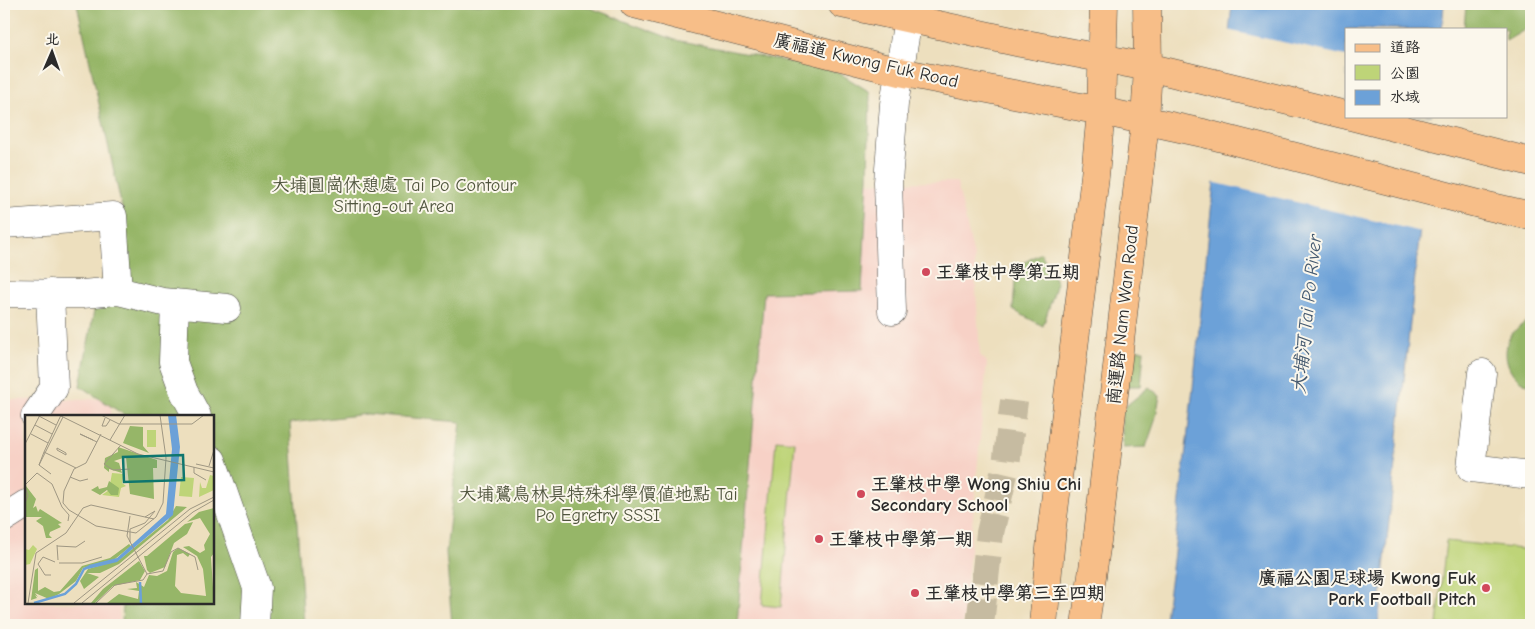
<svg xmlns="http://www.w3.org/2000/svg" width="1535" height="629" viewBox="0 0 1535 629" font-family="'Comic Neue','LXGW WenKai TC',sans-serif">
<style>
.built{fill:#f7d1c6}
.green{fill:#bed478;stroke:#748052}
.forest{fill:#96b668;stroke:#60704a}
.water{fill:#6ca1d8;stroke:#4c6682}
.pier{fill:#eddfbe}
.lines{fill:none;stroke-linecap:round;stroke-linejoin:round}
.minor-tunnel{stroke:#c6bba1;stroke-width:28;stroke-dasharray:28 14;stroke-linecap:butt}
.minor-casing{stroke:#484641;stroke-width:29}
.major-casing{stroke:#484641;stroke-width:29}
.minor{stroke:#fff;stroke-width:28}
.major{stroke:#f7be88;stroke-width:28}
.poi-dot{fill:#d1495b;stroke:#fbf7ec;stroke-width:2}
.labels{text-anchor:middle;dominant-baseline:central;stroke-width:4;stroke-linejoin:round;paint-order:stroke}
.street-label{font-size:18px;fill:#2b2b2b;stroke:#fbf7ec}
.park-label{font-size:18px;fill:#50553e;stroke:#fbf7ec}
.poi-label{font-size:18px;font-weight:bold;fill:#2b2b2b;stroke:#fbf7ec;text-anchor:start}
.water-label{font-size:19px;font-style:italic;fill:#455a70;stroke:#fbf7ec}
.inset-river{fill:none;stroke:#6ca1d8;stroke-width:2.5}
.inset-road{fill:none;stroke:#9f9783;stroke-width:1}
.view{fill:#0f766e;fill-opacity:0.15;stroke:#0f766e;stroke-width:2.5}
.inset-edge{fill:none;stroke:#2b2b2b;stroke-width:2.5}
</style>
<rect width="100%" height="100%" fill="#fbf7ec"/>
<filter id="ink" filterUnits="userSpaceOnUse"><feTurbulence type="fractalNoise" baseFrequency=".02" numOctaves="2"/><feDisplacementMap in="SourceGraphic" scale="10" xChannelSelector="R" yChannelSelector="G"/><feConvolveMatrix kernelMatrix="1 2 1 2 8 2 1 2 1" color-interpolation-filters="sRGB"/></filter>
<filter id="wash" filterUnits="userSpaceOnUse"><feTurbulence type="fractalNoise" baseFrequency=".0096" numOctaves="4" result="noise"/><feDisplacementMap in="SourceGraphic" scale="20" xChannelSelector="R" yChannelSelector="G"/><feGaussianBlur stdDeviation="1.12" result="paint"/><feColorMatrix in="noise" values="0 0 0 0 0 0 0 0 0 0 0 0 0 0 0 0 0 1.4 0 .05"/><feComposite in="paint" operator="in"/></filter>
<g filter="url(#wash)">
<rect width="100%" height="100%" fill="#eddfbe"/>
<!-- built -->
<path class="built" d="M957,182L974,257L980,355L987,362L963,625H737L764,293L846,183Z
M111,399V416H26V603H119L120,625H4V414L9,400Z"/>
<!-- green -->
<path class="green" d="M776,440L795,442L781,607L762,605Z
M1446,541L1531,550V625H1437Z"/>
<!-- forest -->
<path class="forest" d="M77,4H580L675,40L836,71L870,92L868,178L862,291L764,293L737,625H452L446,552L461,422L367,414L290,423L304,625H122L123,603H212V416H126L80,386L96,300L124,217Z
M1466,4H1531V26L1506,41V29H1464Z
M1041,253L1057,283L1043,326L1013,310L1016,267Z
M1528,321H1531V386C1510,380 1500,356 1510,337C1514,330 1521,325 1528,321Z
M1106,349L1144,350L1141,386H1108Z
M1149,387L1160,396L1155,421L1146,447L1123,448L1121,410Z"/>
<!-- water -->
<path class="water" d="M1232,4H1444L1442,29H1346V116H1432L1378,625H1164L1172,569L1193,388Z"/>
<!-- pier -->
<path class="pier" d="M1227,30L1346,56V116H1435L1422,232L1212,182Z"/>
</g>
<g filter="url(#ink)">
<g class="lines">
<!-- minor-tunnel -->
<path class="minor-tunnel" d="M980,625L990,533L1006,465L1014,401"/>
<!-- minor casing -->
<g class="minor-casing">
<path id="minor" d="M4,224L113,216L118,291
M4,293L82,294L118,291L163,302L227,308
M175,303L173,362L184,392L197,416
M892,311L888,182L894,104L908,19
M1482,373L1471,468L1531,475
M35,416L54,388L50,293
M212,460L257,588L255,625
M4,518L26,504"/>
</g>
<!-- major casing -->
<g class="major-casing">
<path id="major" d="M634,4L900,72L1101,111L1203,133L1483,205L1531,216
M842,4L1021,43L1148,67L1346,115
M1350,116L1531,162
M1043,625L1052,527L1095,176L1101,111L1104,4
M1085,625L1098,534L1145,122L1148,67L1147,4"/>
</g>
<!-- minor -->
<use href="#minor" class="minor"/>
<!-- major -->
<use href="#major" class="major"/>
</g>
</g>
<!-- markers -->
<g class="poi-dot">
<circle cx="926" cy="272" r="5"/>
<circle cx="861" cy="494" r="5"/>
<circle cx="819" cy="539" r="5"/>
<circle cx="1486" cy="588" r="5"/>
<circle cx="915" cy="593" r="5"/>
</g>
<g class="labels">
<!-- street labels -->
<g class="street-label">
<text transform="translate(866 61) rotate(13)">廣福道 Kwong Fuk Road</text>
<text transform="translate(1123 315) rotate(-84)">南運路 Nam Wan Road</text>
</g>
<!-- park labels -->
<g class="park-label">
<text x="394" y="185">大埔圓崗休憩處 Tai Po Contour<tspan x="394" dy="21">Sitting-out Area</tspan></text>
<text x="598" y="494">大埔鷺鳥林具特殊科學價值地點 Tai<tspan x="598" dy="21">Po Egretry SSSI</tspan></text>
</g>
<!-- poi labels -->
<g class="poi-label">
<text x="936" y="272">王肇枝中學第五期</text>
<text x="871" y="484">王肇枝中學 Wong Shiu Chi<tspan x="871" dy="21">Secondary School</tspan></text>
<text x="829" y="539">王肇枝中學第一期</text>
<text x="1476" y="578" text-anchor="end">廣福公園足球場 Kwong Fuk<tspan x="1476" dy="21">Park Football Pitch</tspan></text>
<text x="925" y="593">王肇枝中學第三至四期</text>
</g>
<!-- water labels -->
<g class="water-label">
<text transform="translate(1307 314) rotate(-84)">大埔河 Tai Po River</text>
</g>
</g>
<!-- overview -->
<g transform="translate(25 415)">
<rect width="189" height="189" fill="#eddfbe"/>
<path d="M122,15H131V32H122ZM87,58L99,59L97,68L101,71L96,73L94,82L77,80L84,75ZM185,60L189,61V75L174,82L175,67L177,73H181ZM156,62L169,63L167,82L154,81ZM8,130L12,134L5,149L0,150V134L4,135Z" fill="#bed478"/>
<path d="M105,11L118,12V31L124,38L98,28ZM93,32L132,45V53H128L129,84L105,79L101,42L89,46L94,48L97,58L84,54V57L79,53L80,43L93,37ZM84,66L94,73L93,80H86L82,75L75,80L66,75L73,71L74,74L82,72ZM1,71L11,84L8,93L11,91L13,97L15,94L37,108L33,109L36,112L25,117L24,120L27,123H21L18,111L11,106L17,102H0ZM151,91L162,92L94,149L75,158H62L74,162L59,174L55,166L63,154L94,145L143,105ZM189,93V138L186,142L189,188H82L94,179L113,184L114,176L102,174L112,173L111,167L119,172L124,160L132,161L142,156L148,137L153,133L165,139L163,142L158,138L152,140L150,171L156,178L181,181L178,154L172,141L158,132L164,131L175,138L180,135L179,130L185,119L175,103L162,107L174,97ZM168,107L162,119L149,128L140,152L125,158L122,155L119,141H122L160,109ZM104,129L106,131L90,144L58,153L51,166L34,179L24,184L10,178L13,182L10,180L12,183L6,185L10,155L13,153V176L20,172L29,177L35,176L57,151L85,143ZM114,146L120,156L115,165L88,171L70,188H66L78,174Z" fill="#96b668"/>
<path d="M143,0H151L155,32L148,100L92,147L63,154L64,150L92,143L141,99L147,34Z" fill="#6ca1d8"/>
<path class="inset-river" d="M115,167L116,188M9,188L40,179L51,169L59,154L66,151"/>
<path class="inset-road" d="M12,0L31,10M36,0L19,37L51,53M76,0L94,9H167L179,0M36,1L113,39L189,57M80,3L77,11H81L85,5M10,10L27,19M6,19L23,28M76,19L61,48L49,54L39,76L38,88L44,95L71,111L111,118L131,102L138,88L141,43L135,0M68,25L55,19L72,27M85,25L100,0M0,29L15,0M96,30L79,49L88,55L105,54M32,33L41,38V40L32,35ZM19,37L14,50L38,2M171,49L189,53M14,50L26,59M184,51L189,35M169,52V58L181,65M45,62L55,66L63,64M0,70L12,58L27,69L37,92L44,100L43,106M0,71L3,81L0,88M105,101L102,121L122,159M52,102L58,93L66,90L129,104M105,127V114L120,108L130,96L120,102M32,130L33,145M32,131L51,132L60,126M34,148H57L77,142M122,159L138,156L146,137L153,133L170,142L173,155M26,160H20L13,149L18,142L30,147M3,188L11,138L41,118L52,102M49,188L165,94L189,82M57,188L168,97L189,85M71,188L90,170L118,165L122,159"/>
<path class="view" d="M158,40L159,65L99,67L98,42Z"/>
<rect width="189" height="189" class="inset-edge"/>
</g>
<!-- margin -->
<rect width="1535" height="629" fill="none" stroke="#fbf7ec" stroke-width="20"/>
<!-- legend -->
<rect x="1345" y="28" width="162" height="90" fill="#fbf7ec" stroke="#a8a59f"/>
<rect x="1355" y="44" width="25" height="8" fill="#f7be88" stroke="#a8a59f"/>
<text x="1390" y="52" font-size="15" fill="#2b2b2b">道路</text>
<rect x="1355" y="65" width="25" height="15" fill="#bed478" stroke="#a8a59f"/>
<text x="1390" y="78" font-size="15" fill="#2b2b2b">公園</text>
<rect x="1355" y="90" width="25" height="15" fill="#6ca1d8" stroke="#a8a59f"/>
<text x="1390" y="102" font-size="15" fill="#2b2b2b">水域</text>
<!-- north arrow -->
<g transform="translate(52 52) rotate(2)" stroke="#fbf7ec" stroke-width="4" paint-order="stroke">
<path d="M0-4L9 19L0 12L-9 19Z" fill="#2b2b2b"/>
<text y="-8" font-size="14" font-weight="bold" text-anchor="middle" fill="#2b2b2b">北</text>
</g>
</svg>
